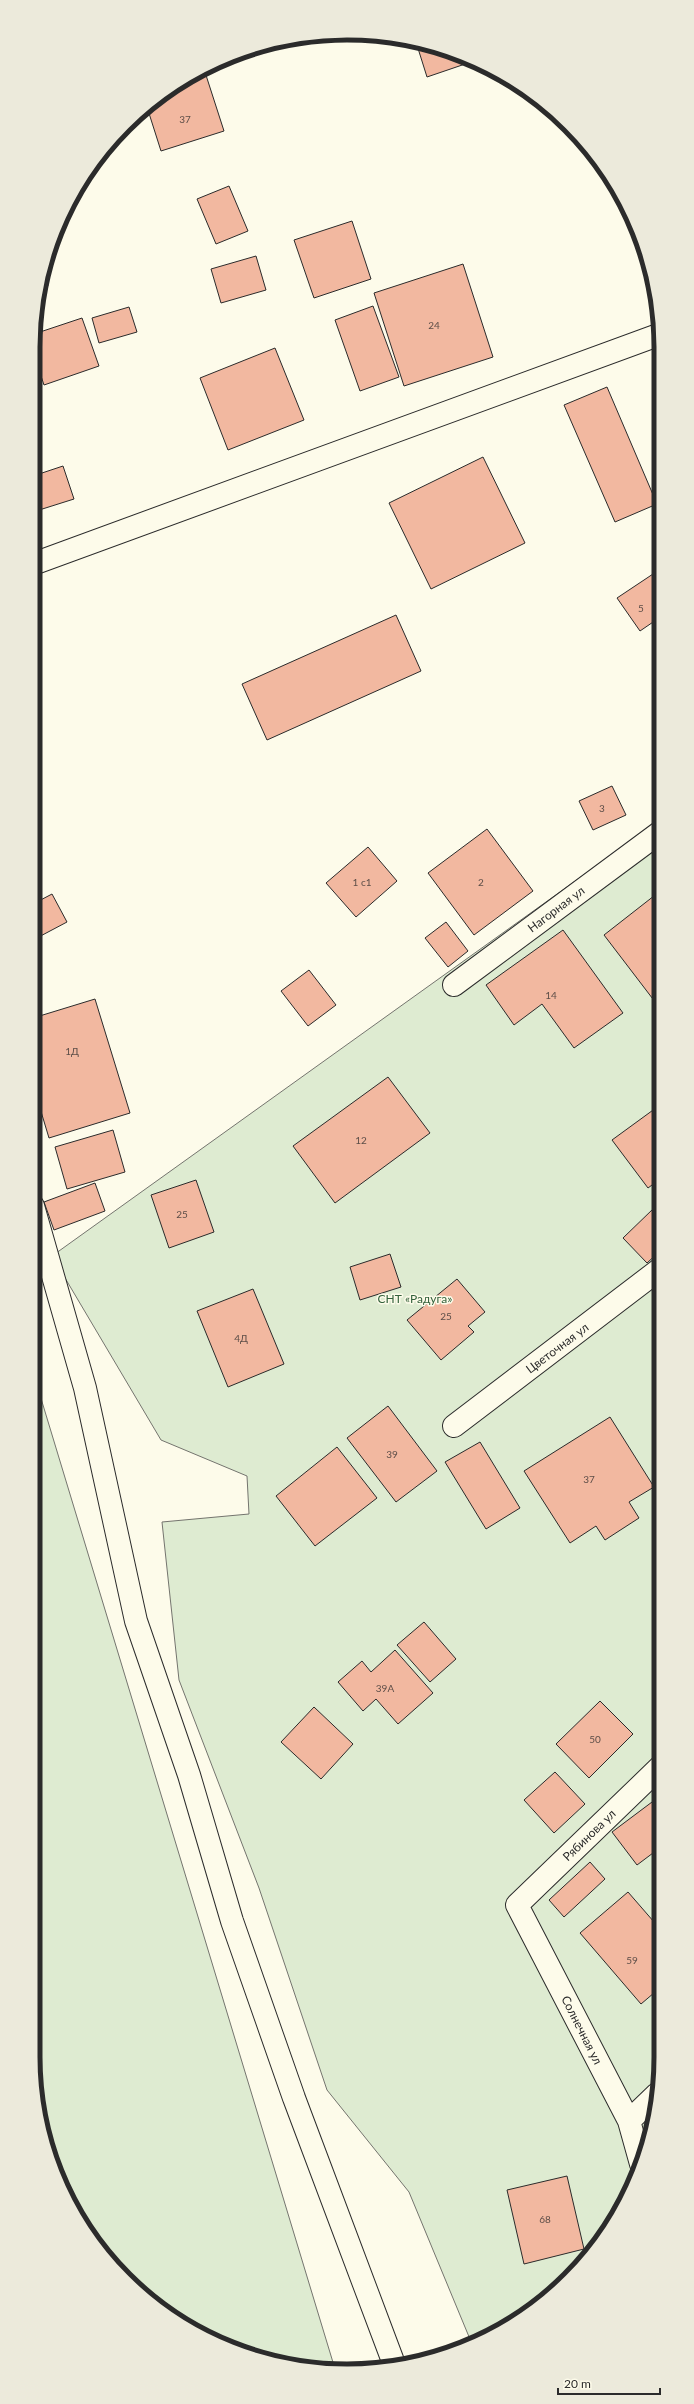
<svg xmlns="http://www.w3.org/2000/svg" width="694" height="2404" viewBox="0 0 694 2404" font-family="Lato,sans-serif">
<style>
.green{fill:#deebd1;stroke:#74746e}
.building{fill:#f2b8a0;stroke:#2b2b2b}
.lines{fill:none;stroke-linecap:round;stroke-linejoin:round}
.minor-casing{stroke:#2b2b2b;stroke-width:24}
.minor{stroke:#fdfbea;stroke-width:22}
.labels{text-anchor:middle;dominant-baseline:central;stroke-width:3;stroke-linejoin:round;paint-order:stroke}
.number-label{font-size:10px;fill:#5d4e48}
.street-label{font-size:12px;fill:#2b2b2b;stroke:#fdfbea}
.park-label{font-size:12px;fill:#34623c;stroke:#fdfbea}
.rim{fill:none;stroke:#2b2b2b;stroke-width:5}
</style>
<rect width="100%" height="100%" fill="#fdfbea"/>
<!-- green -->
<path class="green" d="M659,821L661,2057L655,2118L637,2177L608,2231L538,2306L486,2339L472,2344L409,2192L327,2090L259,1888L179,1680L162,1522L249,1514L247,1476L161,1440L52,1256Z
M33,1372L335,2369L326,2370L266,2360L208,2339L156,2306L111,2264L57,2177L39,2118L33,2057Z"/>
<!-- building -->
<path class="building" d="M416,42L474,61L427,77Z
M204,69L224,131L161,151L147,107L172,86Z
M229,186L248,231L216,244L197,199Z
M352,221L371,279L314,298L294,240Z
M256,256L266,290L221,303L211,269Z
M463,264L493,357L404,386L374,293Z
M43,273L48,286L39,290V286Z
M373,306L399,377L360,391L335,320Z
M129,307L137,332L99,343L92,318Z
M82,318L99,366L44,385L33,352L34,334Z
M275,348L304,420L228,450L200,378Z
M607,387L657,504L615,522L564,405Z
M483,457L525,543L431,589L389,503Z
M63,466L74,499L36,511L41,524L33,527V476Z
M659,570V618L640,631L617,598Z
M396,615L421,671L267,740L242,684Z
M612,786L626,815L593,830L579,801Z
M487,829L533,891L474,935L428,873Z
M368,847L397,881L356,917L326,883Z
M659,892V1007L604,935Z
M52,894L67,922L33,940V904Z
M446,922L468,951L448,967L425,938Z
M563,930L623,1013L574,1048L542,1004L514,1025L486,985Z
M309,970L336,1005L308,1026L281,991Z
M95,999L130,1113L49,1138L33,1085V1018Z
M388,1077L430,1133L335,1203L293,1146Z
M660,1105V1179L648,1188L612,1140Z
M113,1130L125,1172L67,1189L55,1147Z
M196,1180L214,1232L169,1248L151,1195Z
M95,1183L105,1211L54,1230L44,1202Z
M653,1209L660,1216V1251L647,1263L623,1238Z
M390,1254L401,1287L360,1300L350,1267Z
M457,1279L485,1312L468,1326L474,1332L441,1360L407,1320Z
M253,1289L284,1364L228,1387L197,1311Z
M388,1406L437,1471L396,1502L347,1438Z
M610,1417L654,1487L629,1502L639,1518L605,1540L596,1526L570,1543L524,1471Z
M480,1442L520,1508L486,1529L445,1462Z
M337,1447L377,1498L315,1546L276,1496Z
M424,1622L456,1659L430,1682L397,1645Z
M395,1650L433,1693L398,1724L376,1699L363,1711L338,1682L362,1661L371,1672Z
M600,1701L633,1734L589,1778L556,1744Z
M314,1707L353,1744L321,1779L281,1742Z
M555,1772L585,1804L554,1833L524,1800Z
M652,1802L661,1813V1847L637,1865L612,1832Z
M590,1862L605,1879L564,1917L549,1900Z
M628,1892L661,1930V1987L641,2004L580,1933Z
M567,2176L584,2249L524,2264L507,2190Z"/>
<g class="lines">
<!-- minor casing -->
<g class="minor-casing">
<path id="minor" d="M33,564L658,335
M454,985L659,833
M33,1206L85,1388L136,1621L189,1775L232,1921L294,2098L394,2364
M454,1426L660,1269
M657,2094L629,2121L517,1905L661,1766
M629,2121L641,2164"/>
</g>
<!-- minor -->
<use href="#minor" class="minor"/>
</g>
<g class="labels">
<!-- number labels -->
<g class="number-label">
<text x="185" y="119">37</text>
<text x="434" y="325">24</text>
<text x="641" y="608">5</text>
<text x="602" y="808">3</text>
<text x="362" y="882">1 с1</text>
<text x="481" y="882">2</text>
<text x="551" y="995">14</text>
<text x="72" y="1051">1Д</text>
<text x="361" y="1140">12</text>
<text x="182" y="1214">25</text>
<text x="446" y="1316">25</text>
<text x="241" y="1338">4Д</text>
<text x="392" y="1454">39</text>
<text x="589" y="1479">37</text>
<text x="385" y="1688">39А</text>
<text x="595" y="1739">50</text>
<text x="632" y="1960">59</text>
<text x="545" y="2219">68</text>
</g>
<!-- street labels -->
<g class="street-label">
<text transform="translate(556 909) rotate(-37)">Нагорная ул</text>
<text transform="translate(557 1348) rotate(-37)">Цветочная ул</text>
<text transform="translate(589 1835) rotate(-44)">Рябинова ул</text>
<text transform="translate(582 2030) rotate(63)">Солнечная ул</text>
</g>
<!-- park labels -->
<g class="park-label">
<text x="415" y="1298">СНТ «Радуга»</text>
</g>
</g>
<!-- crop -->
<path d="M0 0H694V2404H0ZM347 40H347A307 307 0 0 1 654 347V2057A307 307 0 0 1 347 2364H347A307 307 0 0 1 40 2057V347A307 307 0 0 1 347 40Z" fill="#eceadb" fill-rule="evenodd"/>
<path class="rim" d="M347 40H347A307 307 0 0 1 654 347V2057A307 307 0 0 1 347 2364H347A307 307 0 0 1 40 2057V347A307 307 0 0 1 347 40Z"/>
<!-- scale -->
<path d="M558 2388v6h102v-6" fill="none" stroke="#2b2b2b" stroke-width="2"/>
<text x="564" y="2388" font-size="12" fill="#2b2b2b" stroke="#fdfbea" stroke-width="3" paint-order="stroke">20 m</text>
</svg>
